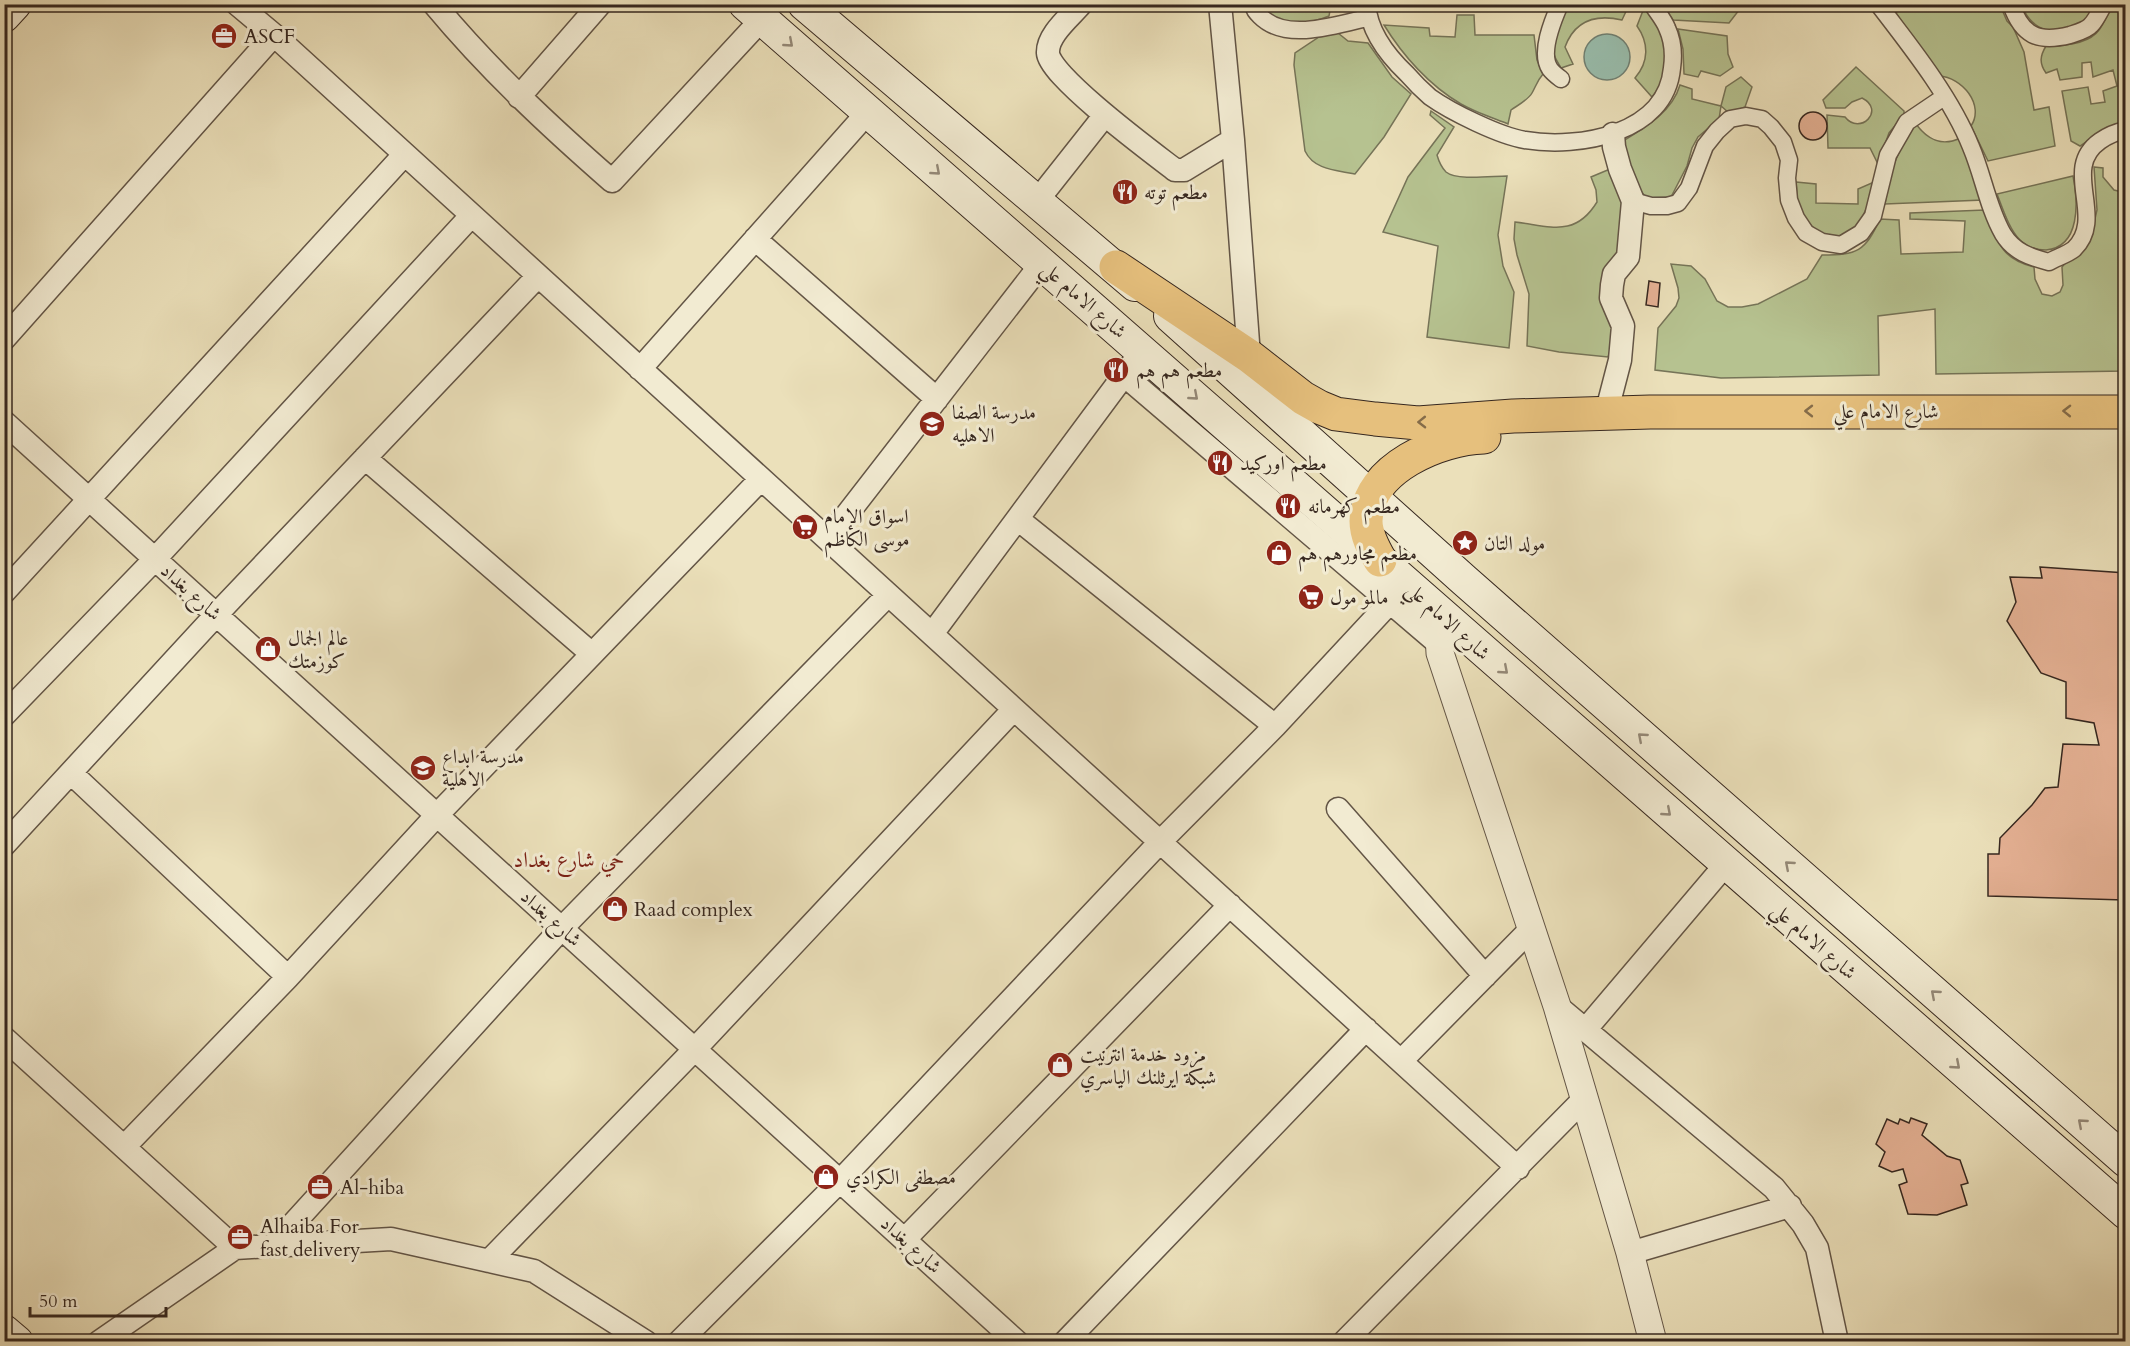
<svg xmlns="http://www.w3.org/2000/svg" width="2130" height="1346" viewBox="0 0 2130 1346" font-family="Cardo,Amiri,serif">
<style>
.green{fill:#b6c290;stroke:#767458;stroke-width:1.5}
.water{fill:#99bdac;stroke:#718174;stroke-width:1.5}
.building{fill:#e5b194;stroke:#36271f;stroke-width:1.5}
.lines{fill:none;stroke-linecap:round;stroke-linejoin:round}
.pedestrian-casing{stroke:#635546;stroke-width:19}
.minor-casing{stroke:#635546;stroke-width:25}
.tertiary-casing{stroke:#635546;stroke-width:29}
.secondary-casing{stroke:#36271f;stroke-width:34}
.primary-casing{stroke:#36271f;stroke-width:35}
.pedestrian{stroke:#f2ebd2;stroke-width:16}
.minor{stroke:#f2ebd2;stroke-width:22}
.tertiary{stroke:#f2ebd2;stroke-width:27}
.secondary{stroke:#f2ebd2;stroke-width:32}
.primary{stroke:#e6c07d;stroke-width:33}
.oneway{stroke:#948978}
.oneway2{stroke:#856c49}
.labels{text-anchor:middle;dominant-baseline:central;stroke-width:6;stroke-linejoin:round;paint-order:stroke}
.poi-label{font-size:20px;fill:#36271f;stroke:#f2ebd2;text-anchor:start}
.street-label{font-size:20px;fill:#36271f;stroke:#f2ebd2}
.quarter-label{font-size:22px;fill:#7a1f14;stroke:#f2ebd2}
</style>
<rect width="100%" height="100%" fill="#ebe0ba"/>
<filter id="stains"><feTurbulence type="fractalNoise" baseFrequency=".00333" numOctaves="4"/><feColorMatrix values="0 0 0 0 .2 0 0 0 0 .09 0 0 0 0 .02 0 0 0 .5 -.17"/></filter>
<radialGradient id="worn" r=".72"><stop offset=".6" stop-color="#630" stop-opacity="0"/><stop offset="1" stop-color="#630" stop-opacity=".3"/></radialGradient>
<!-- green -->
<path class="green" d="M1260,5H1331L1329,16C1315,22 1287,27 1273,19C1268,16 1264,9 1260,5Z
M1572,5H1629L1622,20C1596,14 1575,20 1565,47L1573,64L1561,68C1559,64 1555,59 1554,54C1551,41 1562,12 1572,5Z
M1662,5H1743L1729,23L1673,20Z
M1901,5H2000L2007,21L2013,27L2024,52L2034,110L2049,107L2055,146L1988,161L1971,126C1985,105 1962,77 1939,76L1896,13Z
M2021,5H2095L2084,23C2055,34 2036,37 2021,5Z
M2113,5H2125V122L2108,127L2080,146L2071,141L2062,91L2088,87L2091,104L2105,102L2103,91L2117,86L2113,70L2093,77L2091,62L2082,63V77L2060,80L2057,69L2046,73C2039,63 2040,56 2046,46C2062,46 2089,44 2099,30C2105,22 2108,13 2113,5Z
M1644,8C1668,31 1675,70 1652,97L1635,78C1649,62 1649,43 1637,26Z
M1457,15H1474L1475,35H1534L1537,60L1543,74C1537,81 1536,86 1532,93C1528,100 1518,105 1511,110L1508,124C1493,118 1475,112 1461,104C1430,86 1403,56 1384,25L1429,28L1430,36L1455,37Z
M1678,29L1727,36L1728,54L1733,67L1720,76L1701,71L1698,77L1684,74L1683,49Z
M1338,33L1348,41L1368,43L1392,77L1411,94L1384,137L1355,174C1336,170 1314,170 1305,151L1294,65L1295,53L1319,37Z
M1856,67L1904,111V115L1889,133L1878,164L1870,148H1828L1827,115L1845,117C1860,136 1886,110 1862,98L1852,102L1845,108H1826L1823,100Z
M1741,77L1752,87L1745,107L1729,113L1721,106L1719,119L1698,137L1692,148L1687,166L1671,197L1646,198L1636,184L1623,141C1646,127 1672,112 1680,85L1692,89V99L1721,106L1726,87Z
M1431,111L1454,127L1437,155C1439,162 1441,167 1446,172C1457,181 1492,176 1507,176L1498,235L1503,266L1514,292L1509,348L1427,337L1438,246L1383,232L1408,177L1445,128L1430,115Z
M1916,124C1927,139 1942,147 1960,138L1983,200L1885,204C1888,174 1898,148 1916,124Z
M2094,167L2103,168V177L2114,190L2122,192L2125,190V371L1936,374L1935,309L1878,316L1879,375L1721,378L1655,370L1658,328L1676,306L1679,298L1678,288L1671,264L1691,266L1705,279L1717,301L1728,307H1742L1758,304L1807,279L1822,255C1857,255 1865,252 1880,219L1899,220L1901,254L1963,252L1965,221L1910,219V213L1985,210C1997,240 2000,259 2034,267L2035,279L2042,294L2052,296L2060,292L2063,285L2062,267L2092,232L2097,210Z
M1610,169L1624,202L1613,342L1608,357L1559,352L1527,346L1529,294L1517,255L1514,239L1515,222C1550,226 1575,238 1597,202L1596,190L1591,177Z
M2073,176C2078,201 2081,247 2046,250C2037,250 2027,247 2020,240C2009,229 2003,209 1997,194Z
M1796,182L1816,184V203L1858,204V189L1874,182C1870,198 1867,212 1857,226C1837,251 1807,230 1799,206C1796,199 1797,190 1796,182Z"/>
<!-- water -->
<path class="water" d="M1584 57a23 23 0 1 1 46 0a23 23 0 1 1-46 0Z"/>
<!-- building -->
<path class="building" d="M1799 126a14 14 0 1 1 28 0a14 14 0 1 1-28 0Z
M1649,281L1660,283L1658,307L1646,305Z
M2040,567L2126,573L2124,900L1988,896V854H1999L2000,838L2032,805L2045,788L2058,787L2063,744L2099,745L2094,723L2066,718V682L2041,673L2007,621L2016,602L2010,577L2042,578Z
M1911,1118L1927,1124L1922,1135L1947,1156L1960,1160L1968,1183L1961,1185L1967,1205L1937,1215L1908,1214L1899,1185L1907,1182L1903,1169L1892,1172L1879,1166L1885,1152L1876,1144L1887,1119L1898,1124L1900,1119L1909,1123Z"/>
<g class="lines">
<!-- pedestrian casing -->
<g class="pedestrian-casing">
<path id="pedestrian" d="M1253,4C1254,10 1256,12 1260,16C1287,43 1336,24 1368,18
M1367,4C1369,31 1388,56 1407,74C1414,82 1422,90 1430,97C1451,112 1500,136 1525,140C1579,149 1666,134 1672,68C1674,54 1673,41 1667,28C1664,20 1657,12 1652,4
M1560,4C1553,20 1539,53 1550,69C1553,73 1557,76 1561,79
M1878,4C1911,47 1951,97 1971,147C1983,175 1988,208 2003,234C2014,252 2030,257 2049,262C2056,258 2068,254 2074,249C2107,217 2060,169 2100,141C2107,136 2116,132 2126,130
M2011,4C2022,36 2038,43 2070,35C2076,33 2087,30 2091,25C2096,20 2100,11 2104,4
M1633,201L1651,206H1667L1678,203L1689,188L1705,146L1717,131L1730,119L1746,116L1762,119L1771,127L1783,142L1789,160L1787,178L1789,200L1796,218L1806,233L1822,242L1841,245L1861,233L1873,216L1888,155L1907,122L1944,97"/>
</g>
<!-- minor casing -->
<g class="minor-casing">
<path id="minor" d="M237,4L274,35L1518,1168
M434,4C488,69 549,126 612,181L762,19
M1081,4C1070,17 1047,35 1048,53C1049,76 1153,153 1175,170H1184L1233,140
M1220,4L1233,140L1249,356
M519,97L600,4
M1037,201L1105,115
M755,239L937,399
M4,339L274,35
M640,369L868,112
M1124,375L1439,644
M1606,414L1620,360L1623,326L1611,298L1612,285L1614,274L1628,257L1633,201L1620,169L1614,147L1613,134
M4,422L1017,1342
M365,458L592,654
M1019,520L1275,726
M828,539L1042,263
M4,592L404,155
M932,634L1133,363
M4,715L155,559L471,216
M71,773L288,977
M1338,809L1485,976
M4,845L216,615L538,276
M1557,1006L1774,1188L1803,1224L1817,1248L1837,1342
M1586,1029L1726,864
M4,1038L235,1248
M1401,1061L1531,929
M124,1147L288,977L437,815L761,479
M905,1239L1230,905
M273,1246L562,928L888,595
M1630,1253L1790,1206
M489,1261L695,1049L1014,709
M99,1342L235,1248L391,1239L534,1271L646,1342
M679,1342L840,1181L1160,842L1275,726L1407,584
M1065,1342L1366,1029
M1344,1342L1585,1098"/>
</g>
<!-- tertiary casing -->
<g class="tertiary-casing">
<path id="tertiary" d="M1444,618L1439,635L1440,653L1557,1006L1630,1253L1653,1342"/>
</g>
<!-- secondary casing -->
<g class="secondary-casing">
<path id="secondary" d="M745,4L2126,1213
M804,4L1135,285
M4,16L15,4
M1170,316L1464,580L2126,1161
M4,1331L17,1342"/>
</g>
<!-- primary casing -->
<g class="primary-casing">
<path id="primary" d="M1116,267L1249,356L1303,398L1319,407L1336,414L1375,419L1418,423L1513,416L1650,412H2126
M1380,560C1373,548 1366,535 1366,521C1367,468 1440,438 1484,437"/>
</g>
<!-- pedestrian -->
<use href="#pedestrian" class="pedestrian"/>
<!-- minor -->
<use href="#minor" class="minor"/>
<!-- tertiary -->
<use href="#tertiary" class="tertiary"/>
<!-- secondary -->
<use href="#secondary" class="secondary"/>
<!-- primary -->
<use href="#primary" class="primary"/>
</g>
<!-- one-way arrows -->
<defs><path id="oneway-chevron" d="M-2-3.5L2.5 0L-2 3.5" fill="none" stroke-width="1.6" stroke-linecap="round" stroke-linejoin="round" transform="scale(1.5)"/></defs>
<g class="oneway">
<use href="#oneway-chevron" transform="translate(789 43) rotate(41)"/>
<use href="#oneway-chevron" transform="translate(936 171) rotate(41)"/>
<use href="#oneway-chevron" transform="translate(1194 396) rotate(41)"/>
<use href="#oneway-chevron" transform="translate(1504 670) rotate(41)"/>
<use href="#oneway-chevron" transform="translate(1642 737) rotate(-139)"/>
<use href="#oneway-chevron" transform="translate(1667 812) rotate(41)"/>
<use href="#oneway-chevron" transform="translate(1789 865) rotate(-139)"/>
<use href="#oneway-chevron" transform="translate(1935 994) rotate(-139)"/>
<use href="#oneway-chevron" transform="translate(1956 1065) rotate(41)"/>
<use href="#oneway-chevron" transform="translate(2082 1123) rotate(-139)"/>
</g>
<g class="oneway2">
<use href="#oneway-chevron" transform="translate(1809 411) rotate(180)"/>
<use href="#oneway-chevron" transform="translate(2067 411) rotate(-179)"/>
<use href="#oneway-chevron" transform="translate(1422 422) rotate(179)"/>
</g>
<!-- icons -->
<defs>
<g id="office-disc" transform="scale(1.35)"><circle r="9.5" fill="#8f2418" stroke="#f2ebd2"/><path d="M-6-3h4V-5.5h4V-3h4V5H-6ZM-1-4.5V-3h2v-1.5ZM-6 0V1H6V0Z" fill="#fff"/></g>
<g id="restaurant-disc" transform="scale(1.35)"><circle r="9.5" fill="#8f2418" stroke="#f2ebd2"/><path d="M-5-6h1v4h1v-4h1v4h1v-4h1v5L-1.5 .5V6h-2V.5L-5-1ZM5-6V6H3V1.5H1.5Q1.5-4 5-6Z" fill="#fff"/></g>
<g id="university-disc" transform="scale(1.35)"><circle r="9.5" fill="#8f2418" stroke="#f2ebd2"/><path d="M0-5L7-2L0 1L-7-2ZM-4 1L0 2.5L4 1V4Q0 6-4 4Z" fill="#fff"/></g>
<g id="supermarket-disc" transform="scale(1.35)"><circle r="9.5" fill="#8f2418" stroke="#f2ebd2"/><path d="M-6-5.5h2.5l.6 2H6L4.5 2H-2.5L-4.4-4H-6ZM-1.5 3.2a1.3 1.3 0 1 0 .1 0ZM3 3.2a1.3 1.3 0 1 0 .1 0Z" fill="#fff"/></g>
<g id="sight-disc" transform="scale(1.35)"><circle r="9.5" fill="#8f2418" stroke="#f2ebd2"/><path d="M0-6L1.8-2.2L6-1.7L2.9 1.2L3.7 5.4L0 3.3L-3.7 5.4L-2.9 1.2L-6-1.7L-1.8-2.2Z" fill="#fff"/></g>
<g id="shop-disc" transform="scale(1.35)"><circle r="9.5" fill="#8f2418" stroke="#f2ebd2"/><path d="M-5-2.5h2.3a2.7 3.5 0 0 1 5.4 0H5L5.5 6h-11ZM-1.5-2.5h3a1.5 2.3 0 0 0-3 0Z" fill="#fff"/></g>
<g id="school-disc" transform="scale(1.35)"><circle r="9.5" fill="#8f2418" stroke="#f2ebd2"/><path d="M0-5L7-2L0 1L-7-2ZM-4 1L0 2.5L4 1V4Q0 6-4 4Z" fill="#fff"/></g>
</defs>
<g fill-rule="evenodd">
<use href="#office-disc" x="224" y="36"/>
<use href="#restaurant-disc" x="1125" y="192"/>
<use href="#restaurant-disc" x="1116" y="370"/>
<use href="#university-disc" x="932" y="424"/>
<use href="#restaurant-disc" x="1220" y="463"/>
<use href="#restaurant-disc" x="1288" y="506"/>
<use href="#supermarket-disc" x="805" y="527"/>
<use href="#sight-disc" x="1465" y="543"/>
<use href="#shop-disc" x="1279" y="553"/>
<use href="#supermarket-disc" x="1311" y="597"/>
<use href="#shop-disc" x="268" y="649"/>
<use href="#school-disc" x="423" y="768"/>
<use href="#shop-disc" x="615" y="909"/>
<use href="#shop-disc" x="1060" y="1065"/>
<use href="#shop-disc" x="826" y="1177"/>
<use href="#office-disc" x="320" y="1187"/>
<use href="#office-disc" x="240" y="1237"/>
</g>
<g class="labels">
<!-- poi labels -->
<g class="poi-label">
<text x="244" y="36">ASCF</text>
<text x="1144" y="192">مطعم توته</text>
<text x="1136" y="370">مطعم هم هم</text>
<text x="952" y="412">مدرسة الصفا<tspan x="952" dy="23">الاهليه</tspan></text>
<text x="1240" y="463">مطعم اوركيد</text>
<text x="1308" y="506">مطعم كهرمانه</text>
<text x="824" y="516">اسواق الإمام<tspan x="824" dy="23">موسى الكاظم</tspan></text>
<text x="1484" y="543">مولد التان</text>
<text x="1298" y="553">مطعم مجاورهم هم</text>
<text x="1330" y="597">مالمو مول</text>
<text x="288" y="638">عالم الجمال<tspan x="288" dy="23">كوزمتك</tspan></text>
<text x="442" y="756">مدرسة ابداع<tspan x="442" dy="23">الاهلية</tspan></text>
<text x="634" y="909">Raad complex</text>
<text x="1080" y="1054">مزود خدمة انترنيت<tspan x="1080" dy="23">شبكة ايرثلنك الياسري</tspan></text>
<text x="846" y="1177">مصطفى الكرادي</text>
<text x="340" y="1187">Al-hiba</text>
<text x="260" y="1226">Alhaiba For<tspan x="260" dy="23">fast delivery</tspan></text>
</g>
<!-- street labels -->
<g class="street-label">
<text transform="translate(1084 300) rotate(41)">شارع الامام علي</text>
<text x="1886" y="411">شارع الامام علي</text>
<text transform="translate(191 592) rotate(42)">شارع بغداد</text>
<text transform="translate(1448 621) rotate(42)">شارع الامام علي</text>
<text transform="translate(551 918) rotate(42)">شارع بغداد</text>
<text transform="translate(1814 941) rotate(41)">شارع الامام علي</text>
<text transform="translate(911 1245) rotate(42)">شارع بغداد</text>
</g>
<!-- quarter labels -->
<g class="quarter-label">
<text x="569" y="860">حي شارع بغداد</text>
</g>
</g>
<!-- margin -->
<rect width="2130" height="1346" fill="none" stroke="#ebe0ba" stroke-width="24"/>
<rect x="6" y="6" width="2118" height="1334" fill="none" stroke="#36271f" stroke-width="3"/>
<rect x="12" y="12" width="2106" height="1322" fill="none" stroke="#36271f" stroke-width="1.5"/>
<!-- scale -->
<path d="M30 1307v9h136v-9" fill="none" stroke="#36271f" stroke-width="3"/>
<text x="39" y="1307" font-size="18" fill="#36271f" stroke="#f2ebd2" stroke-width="4.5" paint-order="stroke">50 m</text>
<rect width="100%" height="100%" filter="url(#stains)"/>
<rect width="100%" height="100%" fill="url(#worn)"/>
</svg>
